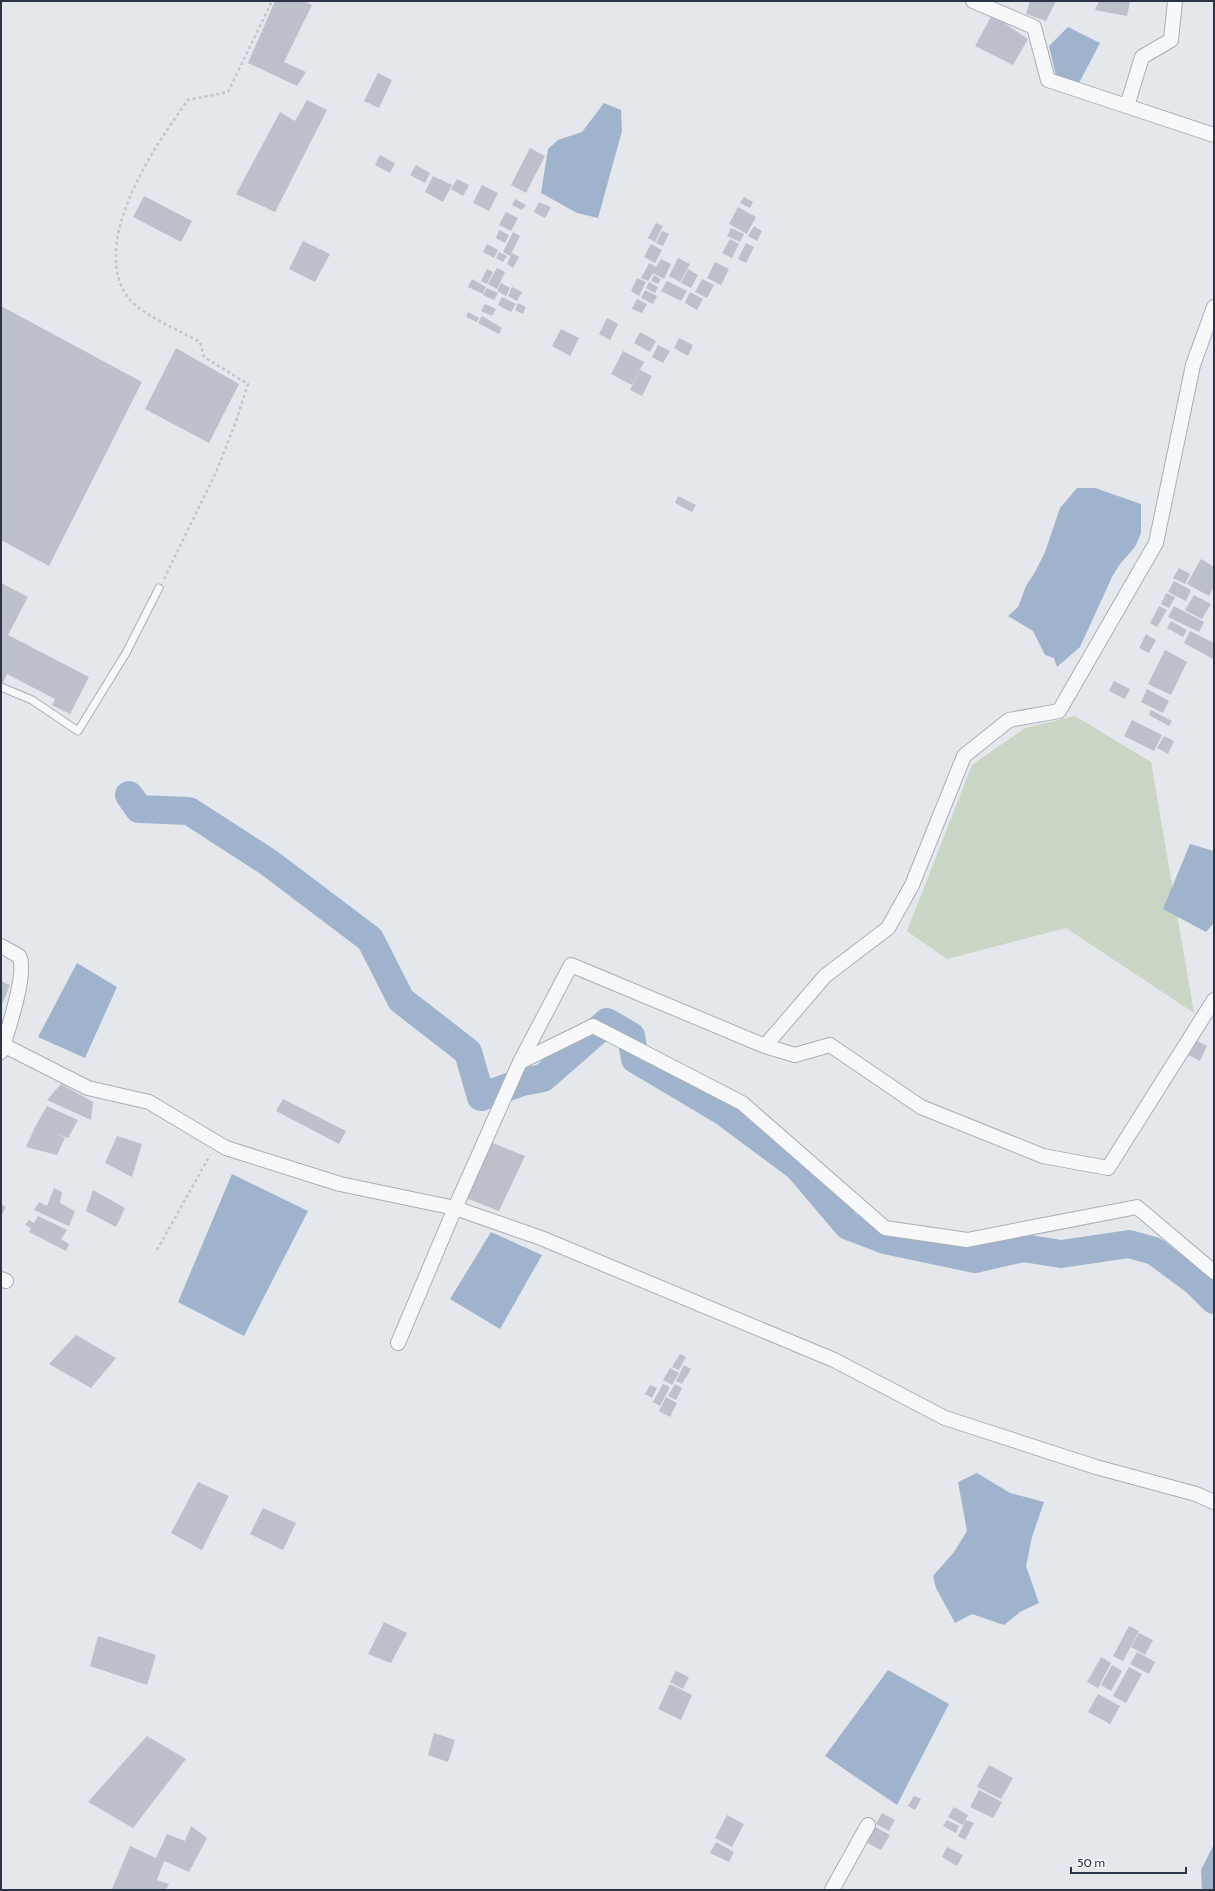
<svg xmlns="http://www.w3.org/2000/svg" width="1215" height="1891" viewBox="0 0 1215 1891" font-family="Cabin,sans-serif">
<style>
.green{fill:#c9d6c5}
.water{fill:#9fb4cc}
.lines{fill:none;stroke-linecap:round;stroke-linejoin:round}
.river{stroke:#9fb4cc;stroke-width:28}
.building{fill:#bbc0ca}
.lane-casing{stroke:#a9aeb7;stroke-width:9}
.street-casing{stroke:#a9aeb7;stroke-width:16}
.path{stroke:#c2c5cb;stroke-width:2.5;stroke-dasharray:3 3;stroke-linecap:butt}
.lane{stroke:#f7f8fa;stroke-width:7}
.street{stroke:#f7f8fa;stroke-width:14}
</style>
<rect width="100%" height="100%" fill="#e4e7ec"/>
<!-- green -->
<path class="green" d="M1075,716L1151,762L1194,1013L1066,928L947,959L907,931L972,765L1025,728Z"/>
<!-- water -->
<path class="water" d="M1068,27L1100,43L1079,83L1056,76L1049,46Z
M604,103L621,110L622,131L598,218L577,213L541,193L548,149L558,140L582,132Z
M1077,488H1095L1141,504V533L1135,547L1120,564L1112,577L1080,647L1057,667L1054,658L1045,655L1033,631L1008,616L1018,607L1026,586L1035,572L1045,552L1060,508Z
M1190,844L1214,851V923L1206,932L1163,909Z
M77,963L117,987L85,1058L38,1037Z
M232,1174L308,1211L244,1336L178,1302Z
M491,1232L542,1255L500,1329L450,1299Z
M977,1473L1010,1493L1044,1502L1032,1537L1026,1566L1039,1603L1020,1612L1004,1625L972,1614L955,1623L936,1588L933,1576L954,1552L967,1531L958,1482Z
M888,1670L949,1704L897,1805L825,1756Z
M1214,1844V1890H1202L1201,1870Z"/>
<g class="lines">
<!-- river -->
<path class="river" d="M129,795L139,809L189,811L268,862L370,939L401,1000L468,1052L481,1097L522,1082L543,1078L607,1022L631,1036L635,1059L724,1112L798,1167L848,1226L885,1240L975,1259L1023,1248L1061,1254L1129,1244L1154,1251L1196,1282L1214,1300"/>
</g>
<!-- building -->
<path class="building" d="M275,1H304L312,5L284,62L306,72L297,86L248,63Z
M1030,1H1056L1046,21L1026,14Z
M1099,1H1130L1127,16L1095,10Z
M992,15L1028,39L1013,65L975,46Z
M378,73L392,80L379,108L364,101Z
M307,100L327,110L275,212L236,194L280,112L295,121Z
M530,148L545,156L526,193L511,185Z
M380,155L395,163L390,173L375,165Z
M416,165L430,173L425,183L410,175Z
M433,176L452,185L443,202L425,192Z
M457,179L469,185L463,196L451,189Z
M482,185L498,193L489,211L473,203Z
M144,196L192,221L181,242L133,217Z
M744,197L753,202L750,208L740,203Z
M515,199L526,205L522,210L512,205Z
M539,202L551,207L545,218L534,212Z
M738,207L756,217L747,234L729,224Z
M506,212L518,218L511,231L499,225Z
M656,223L663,226L655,242L648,238Z
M754,226L762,231L757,241L748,236Z
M731,228L744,234L740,242L727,236Z
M499,230L509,235L505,243L496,238Z
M662,231L669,234L663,246L656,243Z
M513,232L520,236L510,256L503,252Z
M730,239L739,244L732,258L722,253Z
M303,241L330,254L315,282L289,269Z
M746,243L754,247L746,263L738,259Z
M487,244L498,250L494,258L483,252Z
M651,244L662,250L655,263L644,257Z
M499,252L507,256L503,262L496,258Z
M512,253L519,257L513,268L507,264Z
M678,258L690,264L680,282L669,276Z
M661,259L671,264L664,279L653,273L648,281L641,278L649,263L656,267Z
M715,262L729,269L721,285L707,278Z
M497,268L505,272L497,289L488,284Z
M487,269L493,272L487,284L481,281Z
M688,269L698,275L691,288L681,283Z
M654,275L661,279L658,284L651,281Z
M637,278L646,282L639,296L631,291Z
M472,279L486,287L483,294L468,287Z
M702,279L714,285L707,298L695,292Z
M667,281L687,291L681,301L661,291Z
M649,282L658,287L655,293L646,288Z
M501,283L510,288L506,296L497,291Z
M512,287L522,292L517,301L508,296Z
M487,288L498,293L494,300L483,295Z
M645,290L657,296L653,304L641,298Z
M690,292L703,299L697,310L685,303Z
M502,297L516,304L511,312L498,305Z
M637,299L647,304L642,313L632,309Z
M518,303L526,307L523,314L515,310Z
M485,304L496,309L492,316L481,311Z
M1,306L142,382L49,566L1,540Z
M468,312L479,318L477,322L466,317Z
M482,316L502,328L499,334L478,323Z
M607,318L618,324L610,340L599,334Z
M561,329L579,338L570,356L552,346Z
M640,332L656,341L650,352L634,343Z
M679,338L693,345L688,356L674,348Z
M658,345L670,351L663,363L652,357Z
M176,348L239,384L209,443L145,409Z
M623,351L644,362L632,385L611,374Z
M640,370L652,376L642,396L630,390Z
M678,496L696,505L692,512L675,503Z
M1201,559L1214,567V586L1209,596L1187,584Z
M1179,568L1190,574L1185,584L1173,578Z
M1174,581L1191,590L1186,601L1168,592Z
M1,583L28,597L8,635L89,677L70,714L52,705L55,699L7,674L3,683L1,682Z
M1166,593L1175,597L1169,608L1161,604Z
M1194,595L1211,604L1202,619L1185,610Z
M1159,606L1167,610L1157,627L1150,623Z
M1174,606L1204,622L1199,632L1168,617Z
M1171,621L1187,630L1183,637L1167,628Z
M1190,631L1214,643L1213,659L1184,643Z
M1146,634L1156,640L1149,653L1139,648Z
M1165,650L1187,662L1171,695L1148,684Z
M1114,681L1130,689L1125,699L1109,691Z
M1147,689L1169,701L1163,713L1141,702Z
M1151,710L1172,721L1169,726L1149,715Z
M1132,720L1162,735L1154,751L1124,736Z
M1164,736L1174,741L1168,754L1157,748Z
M1,981L10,985L1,1007Z
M1193,1039L1207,1046L1200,1061L1186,1054Z
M61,1084L93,1102L91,1120L47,1100Z
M283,1099L346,1131L339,1144L276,1111Z
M47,1106L78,1120L68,1138L56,1134L65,1138L57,1155L26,1147L35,1127Z
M117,1136L142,1144L132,1177L105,1163Z
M490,1142L525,1156L499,1211L466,1198Z
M54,1188L62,1192L60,1203L75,1211L69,1226L34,1210L39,1202L47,1206Z
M93,1190L125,1208L116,1227L86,1211Z
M1,1204L6,1207L1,1216Z
M38,1216L67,1230L61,1239L69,1244L66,1251L29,1232L31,1228L25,1225L29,1220L34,1223Z
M76,1335L116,1358L91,1388L49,1364Z
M680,1354L686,1357L679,1370L672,1367Z
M684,1365L691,1369L682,1384L676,1381Z
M670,1368L679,1373L672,1385L663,1380Z
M663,1384L670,1387L660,1406L653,1402Z
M675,1384L682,1388L676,1400L668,1396Z
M650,1385L657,1388L652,1398L645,1394Z
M666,1397L677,1403L670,1417L659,1411Z
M198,1482L229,1496L202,1550L171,1533Z
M263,1508L296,1523L283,1550L250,1534Z
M384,1622L407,1633L391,1663L368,1654Z
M1129,1626L1139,1631L1123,1661L1113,1656Z
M1139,1633L1153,1640L1145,1655L1131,1647Z
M98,1636L156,1655L147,1685L90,1666Z
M1137,1652L1155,1662L1149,1674L1130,1664Z
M1101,1657L1111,1663L1098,1688L1087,1682Z
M1112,1665L1122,1671L1111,1691L1101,1685Z
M1129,1667L1142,1674L1126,1703L1113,1696Z
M676,1671L689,1677L683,1689L670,1682Z
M670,1684L692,1695L681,1720L658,1709Z
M1098,1694L1120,1706L1110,1724L1088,1712Z
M434,1733L455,1740L448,1762L428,1755Z
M147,1736L186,1759L133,1828L88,1802Z
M989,1765L1013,1778L1001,1799L977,1787Z
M979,1790L1002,1802L993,1818L970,1807Z
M914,1796L921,1799L915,1810L908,1806Z
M954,1807L968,1815L963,1825L948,1817Z
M882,1813L895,1820L889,1831L876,1824Z
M727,1815L744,1824L732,1847L715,1838Z
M947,1820L959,1826L956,1833L943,1826Z
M966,1820L974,1823L965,1840L958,1836Z
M872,1825L890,1835L881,1850L864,1841Z
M191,1826L207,1838L189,1872L164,1861L157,1880L169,1884L166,1890L112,1889L130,1846L156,1858L167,1834L185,1841Z
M716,1842L734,1852L729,1862L710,1853Z
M947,1847L963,1855L957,1866L942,1857Z"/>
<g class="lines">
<!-- lane casing -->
<g class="lane-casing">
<path id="lane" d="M1,687L32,700L78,731L126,653L159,588"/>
</g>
<!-- street casing -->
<g class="street-casing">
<path id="street" d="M973,1L1034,27L1048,80L1214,135
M1127,106L1142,57L1171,40L1175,1
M1,946L19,956C28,972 7,1033 1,1052
M3,1045L88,1088L149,1102L226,1148L340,1184L455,1208L520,1062L571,965L765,1046L825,976L888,928L912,885L964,756L1009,720L1059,711L1156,543L1193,365L1214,307
M765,1046L795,1055L830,1045L921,1107L1043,1156L1108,1168L1214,1000
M520,1062L593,1026L742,1103L885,1228L967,1240L1137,1207L1214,1272
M1,1279L6,1281
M398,1343L455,1208L541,1238L834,1360L945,1418L1096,1467L1196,1494L1214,1502
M832,1890L868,1825"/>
</g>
<!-- path -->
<path class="path" d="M164,579L217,470L235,424L248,384L204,357L200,342C182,332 143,315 130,300C86,246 155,145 188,100L228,92L272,1
M157,1250L210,1155"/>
<!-- lane -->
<use href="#lane" class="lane"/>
<!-- street -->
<use href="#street" class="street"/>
</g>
<!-- border -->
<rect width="1215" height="1891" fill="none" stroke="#2b3445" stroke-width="4"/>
<!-- scale -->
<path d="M1071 1867v6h115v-6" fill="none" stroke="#2b3445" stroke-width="2"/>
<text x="1077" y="1867" font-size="12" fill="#2b3445" stroke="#f4f6f9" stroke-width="3" paint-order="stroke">50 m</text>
</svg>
